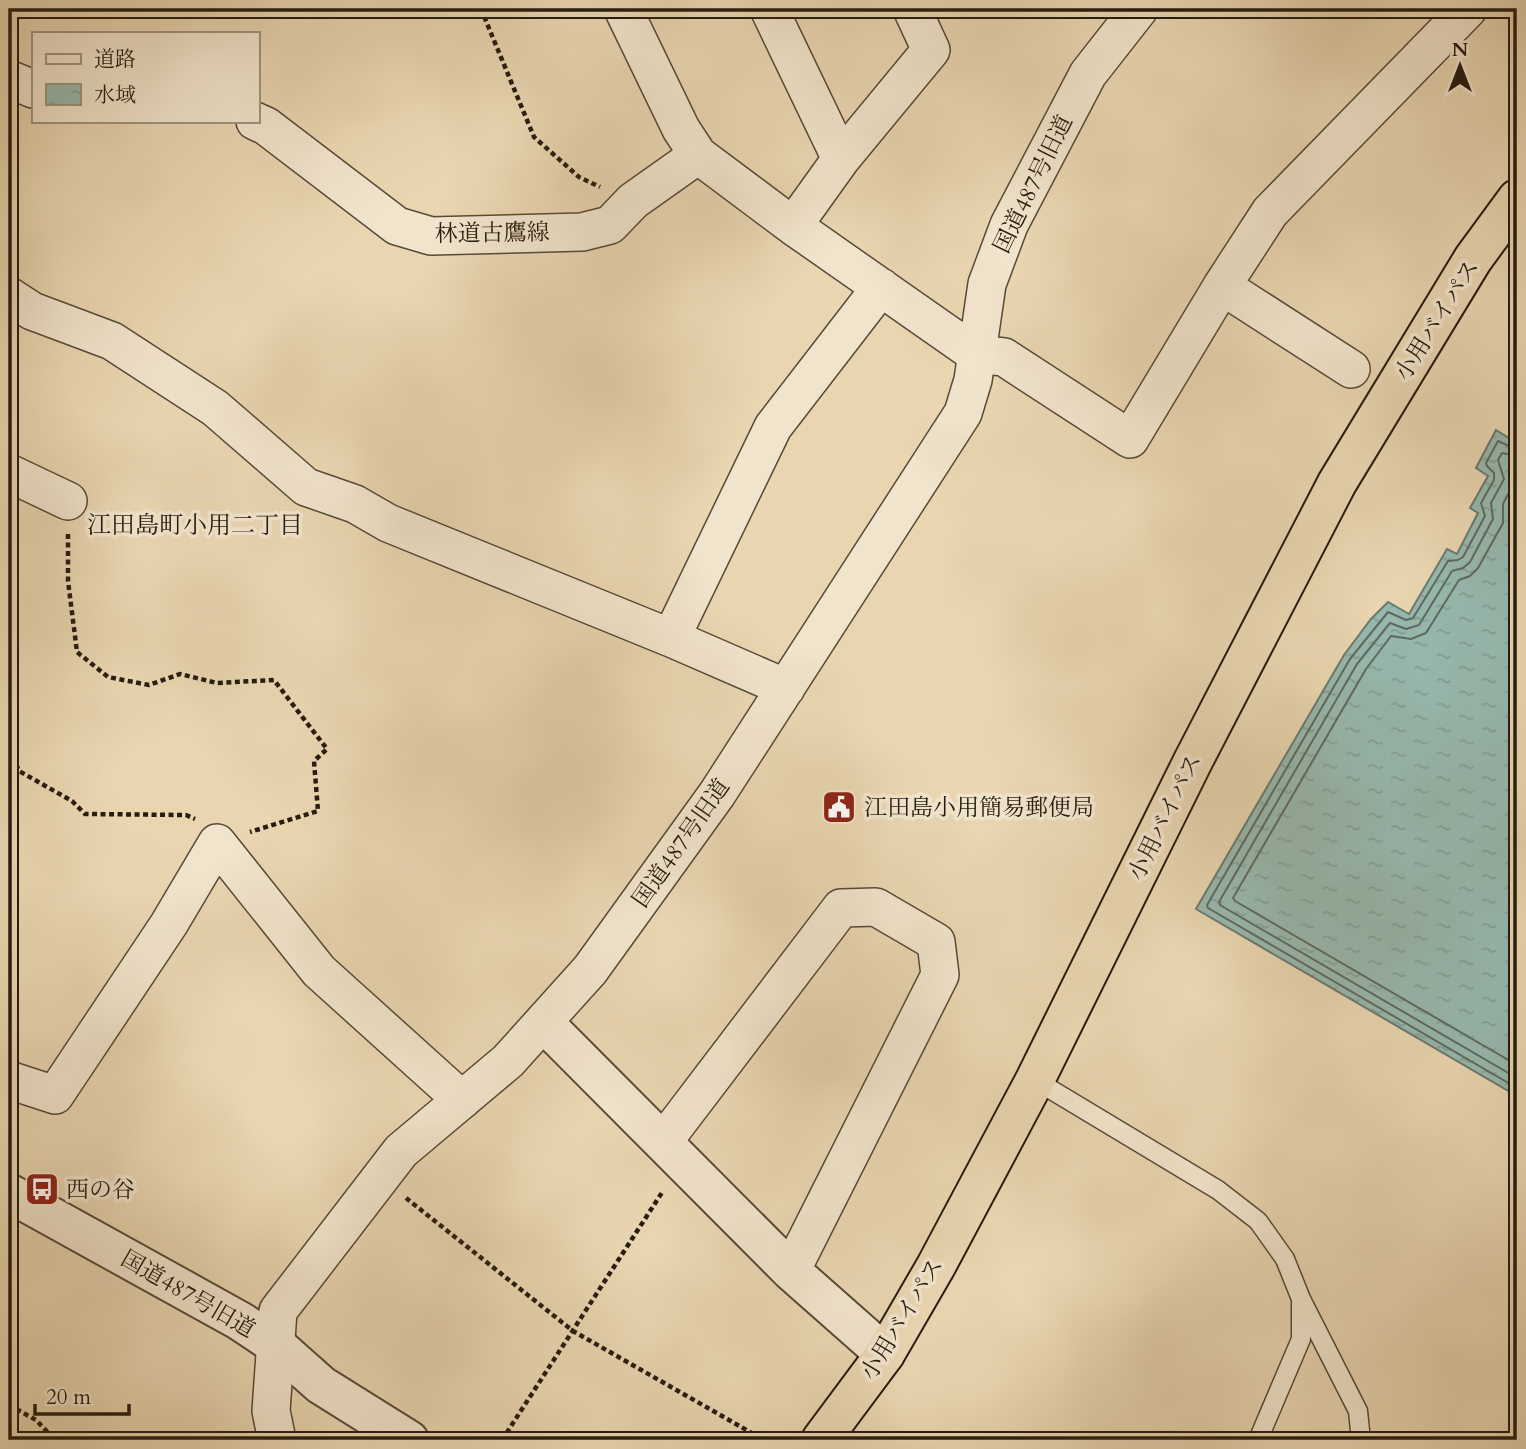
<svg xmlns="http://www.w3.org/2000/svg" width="1526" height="1449" viewBox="0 0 1526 1449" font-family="Cardo,'Noto Serif JP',serif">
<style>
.water{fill:url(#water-ripples);stroke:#6a7a6f;stroke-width:2}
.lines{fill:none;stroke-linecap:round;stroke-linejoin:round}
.shore{stroke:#5e6a5f;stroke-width:2}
.service-casing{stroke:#574a38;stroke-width:21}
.minor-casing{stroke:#574a38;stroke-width:40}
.tertiary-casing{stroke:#574a38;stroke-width:42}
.trunk-casing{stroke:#261c0f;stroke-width:42}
.path{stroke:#261c0f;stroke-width:4.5;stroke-dasharray:5 3.5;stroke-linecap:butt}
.service{stroke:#f1e4cc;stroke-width:18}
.minor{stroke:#f1e4cc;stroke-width:37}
.tertiary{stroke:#f1e4cc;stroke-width:38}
.trunk{stroke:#e9d6b1;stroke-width:38}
.labels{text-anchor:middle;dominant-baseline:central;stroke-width:7;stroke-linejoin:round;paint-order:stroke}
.street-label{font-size:23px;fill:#261c0f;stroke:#f1e4cc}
.poi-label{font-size:23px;fill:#261c0f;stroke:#f1e4cc;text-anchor:start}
.neighbourhood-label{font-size:24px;fill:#261c0f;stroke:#f1e4cc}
</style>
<defs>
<pattern id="water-ripples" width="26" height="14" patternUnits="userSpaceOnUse" patternTransform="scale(1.75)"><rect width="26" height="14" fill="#97b9af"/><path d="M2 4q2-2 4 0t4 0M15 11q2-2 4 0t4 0" fill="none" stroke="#829e95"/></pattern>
</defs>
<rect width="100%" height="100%" fill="#e9d6b1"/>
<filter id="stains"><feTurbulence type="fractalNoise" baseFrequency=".00286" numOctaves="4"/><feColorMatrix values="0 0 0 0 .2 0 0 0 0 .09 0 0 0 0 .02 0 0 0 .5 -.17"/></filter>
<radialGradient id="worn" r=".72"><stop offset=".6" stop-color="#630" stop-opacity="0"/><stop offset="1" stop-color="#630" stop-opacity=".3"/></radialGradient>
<!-- water -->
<path class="water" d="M1496,430L1514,441L1517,436V1096L1196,909L1344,655L1371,619L1388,602L1409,614L1447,549L1457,554L1478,513L1470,508L1488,476L1476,468Z"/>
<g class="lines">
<!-- shore -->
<path class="shore" d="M1517,446L1511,447L1498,441L1486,463L1487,466L1494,473V480L1481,503L1485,516L1463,557L1458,560L1448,561L1413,618L1406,620L1388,612L1350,659L1207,905L1208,908L1517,1088
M1517,456L1502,453L1498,460L1504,479L1491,503L1493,519L1470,562L1463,568L1452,571L1419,625L1406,629L1390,623L1357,664L1219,902L1220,905L1517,1078
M1517,466L1513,469V485L1503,504V523L1478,568L1470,576L1459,580L1426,633L1411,639L1391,636L1366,669L1233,898L1235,901L1517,1065"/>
<!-- service casing -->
<g class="service-casing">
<path id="service" d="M1035,1080L1218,1190L1258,1221L1285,1259L1301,1299L1358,1411L1361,1440
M1258,1440L1301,1339V1302"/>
</g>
<!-- minor casing -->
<g class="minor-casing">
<path id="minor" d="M623,9L681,129L698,155L793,226L976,354L1004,357L1130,439L1222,286L1270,212L1468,9
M769,9L841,159L793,226
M9,79L33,89
M255,121L266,126L397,226L431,236L582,232L610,225L633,201L698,155
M841,159L931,50L912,9
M1222,286L1351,369
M9,296L32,311L112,341L215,408L306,487L355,504L388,523L671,638L786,688
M9,473L68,501
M671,638L773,427L881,287
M9,1080L55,1095L169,924L217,843L319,971L462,1100
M663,1142L841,908L876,907L936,942L940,975L791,1271
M277,1440L271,1411L278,1311L401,1151L508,1061L590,970L717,794L963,413L973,380L987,284L1009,225L1088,74L1139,9"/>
</g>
<!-- tertiary casing -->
<g class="tertiary-casing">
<path id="tertiary" d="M544,1023L791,1271L885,1354
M9,1193L240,1321L276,1345L321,1385L409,1440"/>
</g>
<!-- trunk casing -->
<g class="trunk-casing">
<path id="trunk" d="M821,1440L885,1354L936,1266L1035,1080L1193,761L1337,483L1473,259L1517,199"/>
</g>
<!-- path -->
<path class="path" d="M481,9L534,137L579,177L600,187
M68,534V581L77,652L108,677L149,685L180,674L217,683L274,680L327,749L314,761L318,811L250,832
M9,749L19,771L72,801L85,814L186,815L195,819
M406,1198L573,1331L764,1440
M9,1405L36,1420L55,1440
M502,1440L663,1191"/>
<!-- service -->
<use href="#service" class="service"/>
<!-- minor -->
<use href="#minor" class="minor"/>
<!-- tertiary -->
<use href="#tertiary" class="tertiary"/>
<!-- trunk -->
<use href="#trunk" class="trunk"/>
</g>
<!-- icons -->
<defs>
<g id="civic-square" transform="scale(1.75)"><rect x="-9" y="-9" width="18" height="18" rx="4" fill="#8f2418" stroke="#f1e4cc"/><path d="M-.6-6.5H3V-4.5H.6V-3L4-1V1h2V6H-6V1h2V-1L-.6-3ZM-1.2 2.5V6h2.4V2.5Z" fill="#fff"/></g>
<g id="bus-square" transform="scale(1.75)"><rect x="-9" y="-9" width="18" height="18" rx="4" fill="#8f2418" stroke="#f1e4cc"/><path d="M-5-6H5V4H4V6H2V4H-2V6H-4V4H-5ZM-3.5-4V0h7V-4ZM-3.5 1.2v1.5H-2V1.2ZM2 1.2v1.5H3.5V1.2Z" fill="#fff"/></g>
</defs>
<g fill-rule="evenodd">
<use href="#civic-square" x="839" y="807"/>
<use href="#bus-square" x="42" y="1189"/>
</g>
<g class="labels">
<!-- street labels -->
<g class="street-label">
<text transform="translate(1033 184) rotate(-64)">国道487号旧道</text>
<text transform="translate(492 233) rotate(-1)">林道古鷹線</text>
<text transform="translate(1437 320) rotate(-58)">小用バイパス</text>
<text transform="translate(1165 817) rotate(-64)">小用バイパス</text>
<text transform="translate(681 843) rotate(-55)">国道487号旧道</text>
<text transform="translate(188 1294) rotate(30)">国道487号旧道</text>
<text transform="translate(902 1319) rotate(-59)">小用バイパス</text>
</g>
<!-- poi labels -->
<g class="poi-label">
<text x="864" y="807">江田島小用簡易郵便局</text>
<text x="66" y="1189">西の谷</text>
</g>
<!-- neighbourhood labels -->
<g class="neighbourhood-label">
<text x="195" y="525">江田島町小用二丁目</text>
</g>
</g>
<!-- margin -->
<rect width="1526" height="1449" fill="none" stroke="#e9d6b1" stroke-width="35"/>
<rect x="10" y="10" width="1505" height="1428" fill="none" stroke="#261c0f" stroke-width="3.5"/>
<rect x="18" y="18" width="1491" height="1414" fill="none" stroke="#261c0f" stroke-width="2"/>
<!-- legend -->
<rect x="32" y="32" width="228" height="91" fill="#f1e4cc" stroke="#a09480" stroke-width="2"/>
<rect x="46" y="54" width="35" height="10" fill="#f1e4cc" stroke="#a09480" stroke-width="2"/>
<text x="94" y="66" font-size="21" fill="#261c0f">道路</text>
<rect x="46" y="84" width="35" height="21" fill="url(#water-ripples)" stroke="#a09480" stroke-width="2"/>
<text x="94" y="102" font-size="21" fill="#261c0f">水域</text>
<!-- north arrow -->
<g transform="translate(1460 66)" stroke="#f1e4cc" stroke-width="5" paint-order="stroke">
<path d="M0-5L12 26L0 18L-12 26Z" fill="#261c0f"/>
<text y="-10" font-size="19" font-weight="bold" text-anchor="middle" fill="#261c0f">N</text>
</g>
<!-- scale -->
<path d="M35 1404v10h94v-10" fill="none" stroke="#261c0f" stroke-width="3.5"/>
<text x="46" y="1404" font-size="21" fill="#261c0f" stroke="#f1e4cc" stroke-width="5" paint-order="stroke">20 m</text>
<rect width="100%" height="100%" filter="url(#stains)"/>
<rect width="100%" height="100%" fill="url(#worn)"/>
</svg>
